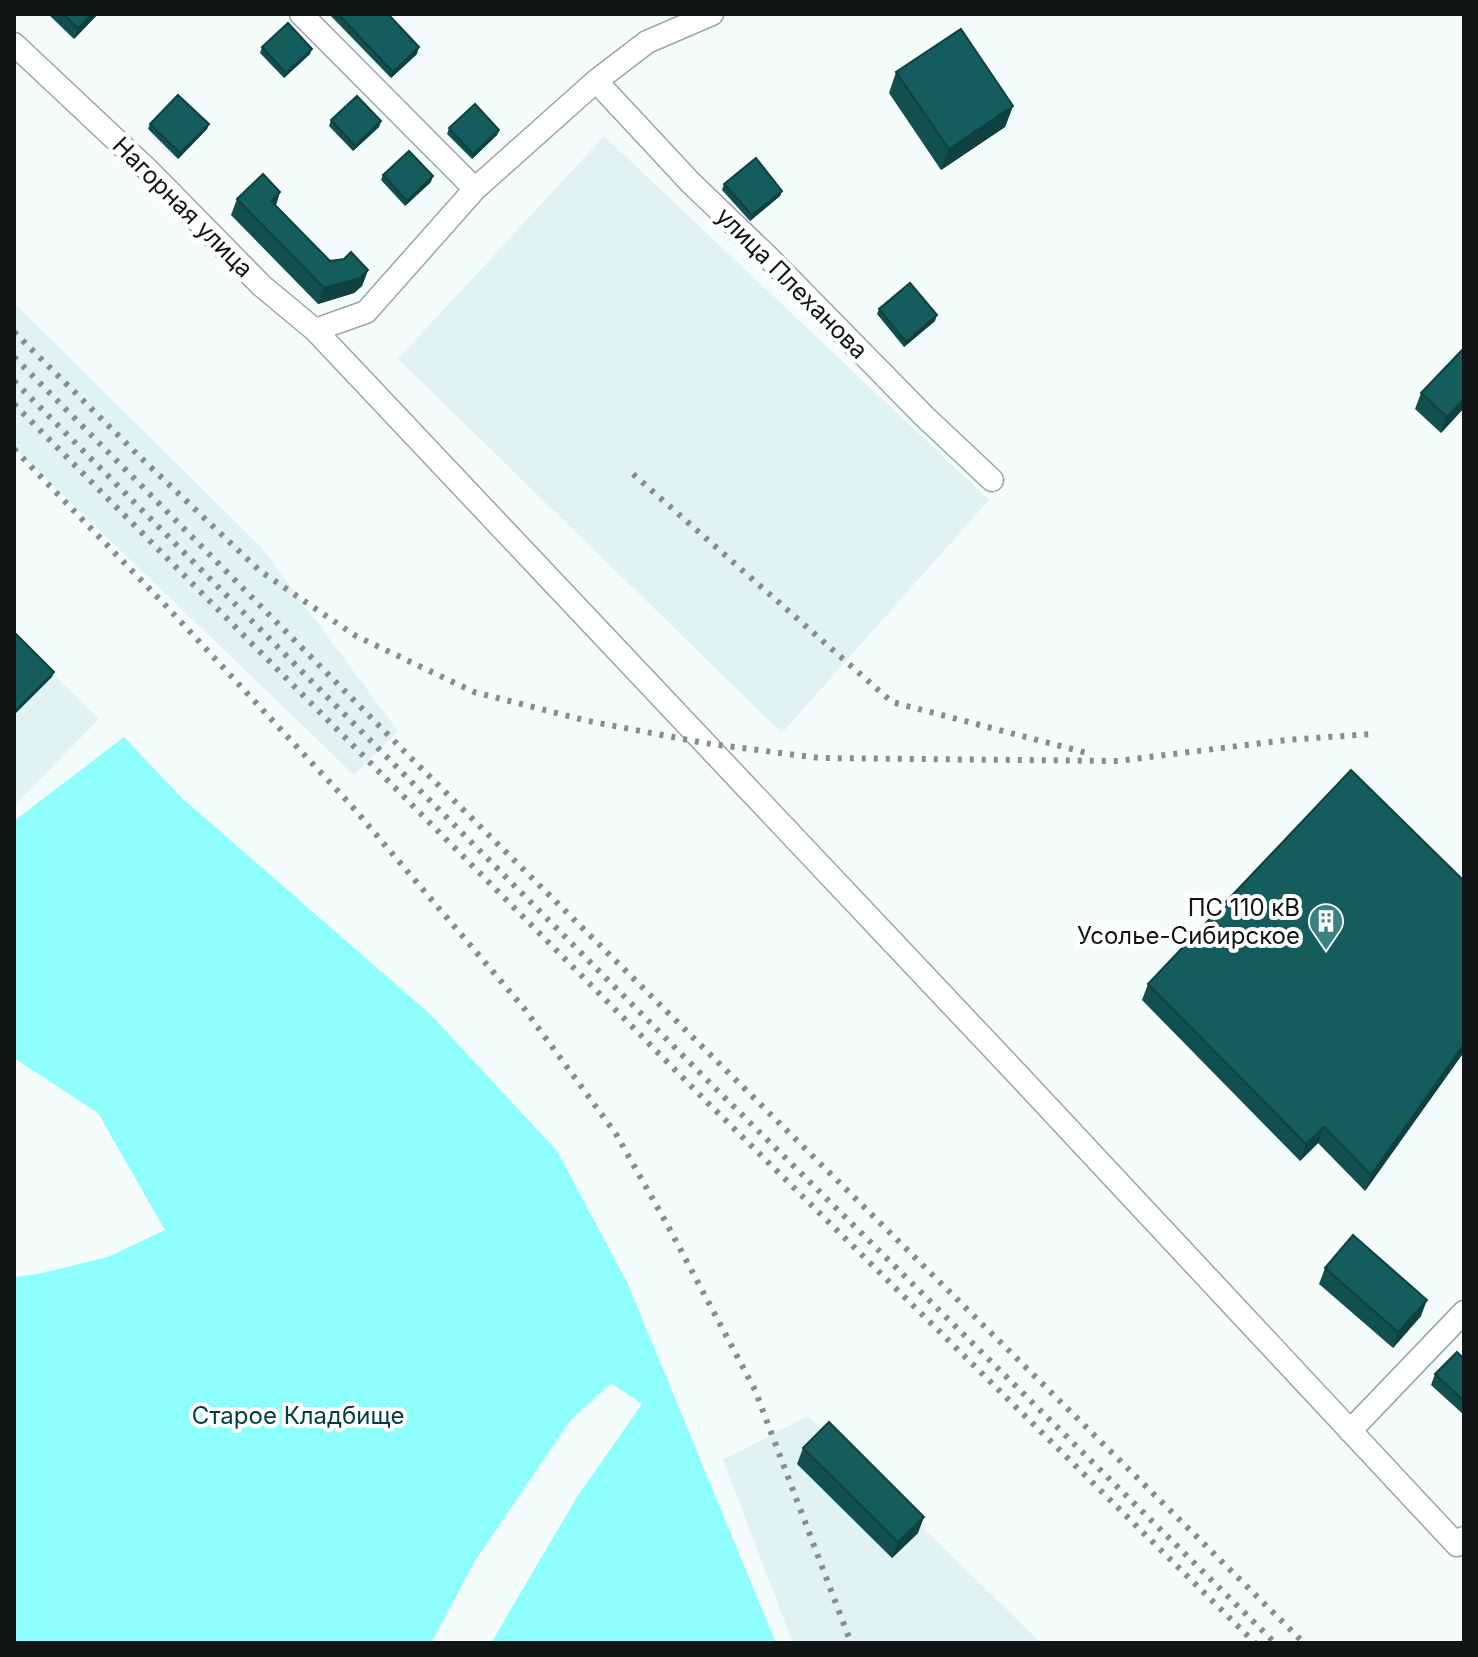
<svg xmlns="http://www.w3.org/2000/svg" width="1478" height="1657" viewBox="0 0 1478 1657" font-family="Inter,sans-serif">
<style>
.built{fill:#e1f2f2}
.green{fill:#8efefd}
.lines{fill:none;stroke-linecap:round;stroke-linejoin:round}
.street-casing{stroke:#9da5a5;stroke-width:25}
.street{stroke:#fff;stroke-width:22}
.rail{stroke:#878d8d;stroke-width:6;stroke-dasharray:4 8;stroke-linecap:butt}
.wall{fill:#11504f}
.shaded-wall{fill:#0e4140}
.building{fill:#145d5c;stroke:#0e4140;stroke-width:2}
.labels{text-anchor:middle;dominant-baseline:central;stroke-width:8;stroke-linejoin:round;paint-order:stroke}
.street-label{font-size:24px;fill:#121515;stroke:#fff}
.poi-label{font-size:24px;fill:#121515;stroke:#fff;text-anchor:end}
.park-label{font-size:24px;fill:#003e3e;stroke:#fff}
</style>
<rect width="100%" height="100%" fill="#f4fcfc"/>
<!-- built -->
<path class="built" d="M604,136L989,500L782,733L398,359Z
M14,303L260,546L398,731L354,775L14,448Z
M14,636L99,719L14,806Z
M808,1416L1041,1643H793L723,1460Z"/>
<!-- green -->
<path class="green" d="M124,737L182,798L430,1014L557,1151L627,1282L776,1643H491L577,1497L642,1404L611,1383L570,1421L475,1561L431,1643H14V1277L38,1274L108,1257L165,1230L98,1113L14,1058V821Z"/>
<g class="lines">
<!-- street casing -->
<g class="street-casing">
<path id="street" d="M301,14L475,189
M14,44L148,170L262,286L315,330L366,312L475,189L596,81L647,42L712,14
M596,81L690,182L768,257L924,416L992,480
M315,330L1020,1077L1457,1545L1464,1538
M1350,1431L1464,1312"/>
</g>
<!-- street -->
<use href="#street" class="street"/>
<!-- rail -->
<path class="rail" d="M14,332L138,455L260,571L356,636L474,692L588,721L704,743L819,758L1118,761L1286,740L1372,734
M14,357L412,759L1304,1643
M14,381L716,1089L1275,1643
M14,404L706,1101L1255,1643
M14,449L168,608L350,804L523,1007L616,1134L668,1226L755,1390L851,1643
M633,474L892,702L1091,754"/>
</g>
<!-- wall -->
<path class="wall" d="M48,14H98L74,39Z
M329,14H388L417,54L391,78Z
M262,47L310,54L284,78L260,53Z
M896,72L1013,106L1005,127L941,170L889,93Z
M331,120L381,121L379,127L353,151L329,126Z
M150,124H209L207,129L178,159L148,129Z
M449,128L499,130L497,135L472,159L447,134Z
M383,175L431,182L405,206L381,180Z
M724,184L782,191L780,196L750,221L722,190Z
M280,192L276,205L330,261L368,270L362,286L354,293L318,304L231,215L237,199Z
M879,309L935,321L904,347L877,314Z
M1464,348V408L1441,433L1415,409L1421,393Z
M1148,984L1464,1052L1365,1191L1318,1143L1300,1161L1142,1000Z
M1325,1268L1421,1316L1393,1348L1319,1284Z
M1464,1359V1415L1431,1385L1435,1374Z
M803,1448L918,1533L892,1558L797,1464Z"/>
<!-- shaded-wall -->
<path class="shaded-wall" d="M92,14H98L74,39L78,28Z
M419,47L417,54L391,78L393,72Z
M312,49L310,54L284,78L286,73Z
M1013,106L1005,127L941,170L949,149Z
M381,121L379,127L353,151L355,146Z
M209,124L207,129L178,159L180,153Z
M499,130L497,135L472,159L473,154Z
M433,176L431,182L405,206L407,201Z
M782,191L780,196L750,221L752,215Z
M280,192L275,208L271,201Z
M368,270L362,286L354,293L318,304L324,288Z
M937,315L935,321L904,347L906,342Z
M1464,399V408L1441,433L1447,417Z
M54,672L52,677L14,715V712Z
M1464,1044V1052L1365,1191L1371,1175Z
M1324,1127L1318,1143L1300,1161L1306,1144Z
M1427,1300L1421,1316L1393,1348L1398,1332Z
M924,1517L918,1533L892,1558L898,1542Z"/>
<!-- building -->
<path class="building" d="M63,14H92L78,28Z
M338,14H388L419,47L393,72Z
M288,23L312,49L286,73L262,47Z
M961,29L1013,106L949,149L896,72Z
M178,95L209,124L180,153L150,124Z
M357,96L381,121L355,146L331,120Z
M475,104L499,130L473,154L449,128Z
M409,151L433,176L407,201L383,175Z
M756,158L782,191L752,215L724,184Z
M263,174L280,192L271,201L330,261L344,259L351,252L368,270L360,278L324,288L237,199Z
M910,283L937,315L906,342L879,309Z
M1464,348V399L1447,417L1421,393Z
M14,632L54,672L14,712Z
M1351,770L1464,881V1044L1371,1175L1324,1127L1306,1144L1148,984Z
M1353,1235L1427,1300L1398,1332L1325,1268Z
M1457,1352L1464,1359V1401L1435,1374Z
M829,1422L924,1517L898,1542L803,1448Z"/>
<!-- icons -->
<defs>
<g id="building-pin" transform="scale(1.8)"><path d="M0 17L-7.5 6A9.5 9.5 0 1 1 7.5 6Z" fill="#3a8281" stroke="#fff"/><path d="M-4-6H4V6H1V3H-1V6H-4ZM-2.5-4.3h1.7v1.8h-1.7ZM.8-4.3h1.7v1.8H.8ZM-2.5-1h1.7V.8h-1.7ZM.8-1h1.7V.8H.8Z" fill="#fff"/></g>
</defs>
<g fill-rule="evenodd">
<use href="#building-pin" x="1326" y="921"/>
</g>
<g class="labels">
<!-- street labels -->
<g class="street-label">
<text transform="translate(183 207) rotate(45)">Нагорная улица</text>
<text transform="translate(792 283) rotate(45)">улица Плеханова</text>
</g>
<!-- poi labels -->
<g class="poi-label">
<text x="1300" y="907">ПС 110 кВ<tspan x="1300" dy="28">Усолье-Сибирское</tspan></text>
</g>
<!-- park labels -->
<g class="park-label">
<text x="298" y="1415">Старое Кладбище</text>
</g>
</g>
<!-- border -->
<rect width="1478" height="1657" fill="none" stroke="#121515" stroke-width="32"/>
</svg>
